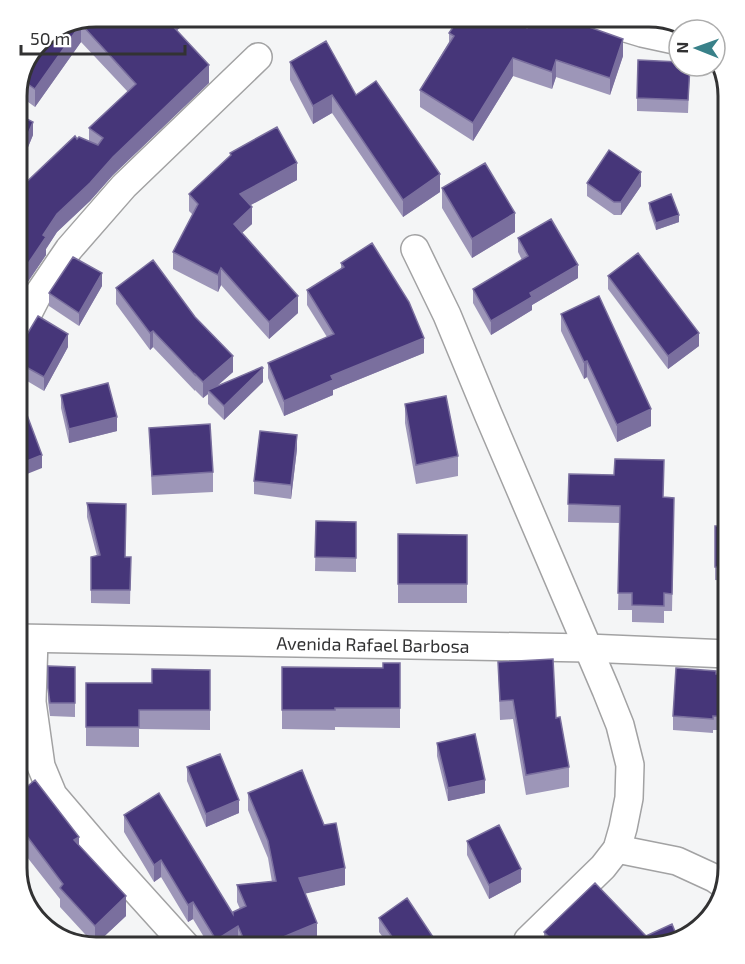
<svg xmlns="http://www.w3.org/2000/svg" width="745" height="964" viewBox="0 0 745 964" font-family="'Exo 2',sans-serif">
<style>
.lines{fill:none;stroke-linecap:round;stroke-linejoin:round}
.minor-casing{stroke:#a2a2a3;stroke-width:30}
.minor{stroke:#fff;stroke-width:27}
.wall{fill:#9d96b8}
.shaded-wall{fill:#7a6f9e}
.building{fill:#463679;stroke:#7a6f9e;stroke-width:1.5}
.labels{text-anchor:middle;dominant-baseline:central;stroke-width:6;stroke-linejoin:round;paint-order:stroke}
.street-label{font-size:18px;fill:#323233;stroke:#fff}
.rim{fill:none;stroke:#323233;stroke-width:3}
</style>
<rect width="100%" height="100%" fill="#f4f5f6"/>
<g class="lines">
<!-- minor casing -->
<g class="minor-casing">
<g id="minor">
<path d="M589,17L642,33L679,41"/>
<path d="M415,249L447,315L488,414L606,690L620,725L630,765L629,798L623,828L617,849L603,867L528,940"/>
<path d="M17,335L37,296L69,249L124,186L258,57"/>
<path id="s1" d="M17,638L587,648L728,654"/>
<path d="M34,639L32,702L41,766L53,795L112,864L187,947"/>
<path d="M617,849L677,861L714,878L724,885"/>
</g>
</g>
<!-- minor -->
<use href="#minor" class="minor"/>
</g>
<!-- wall -->
<path class="wall" d="M96,16L186,17V23L177,30L209,83L113,175L90,201L57,232L46,249V255L23,289L17,285V191L77,139L89,141V128L128,92L81,42L35,107L17,94V91L43,36Z
M262,17H285L269,27Z
M527,28L623,56L610,95L556,77L552,89L513,76L473,141L420,107V90L449,42V33Z
M290,62L356,95L440,192L403,217L332,113L313,124L290,80Z
M690,66L688,113L637,111V98Z
M17,114L33,135L19,169L17,168Z
M729,147V174L723,164V151Z
M230,153L297,180L250,205L252,224L242,233L298,313L269,339L221,285L218,292L173,269V252L193,215L189,211V194L230,156Z
M587,183L641,186L621,215H614L587,196Z
M442,188L515,232L472,258L442,208Z
M649,203L679,222L656,230L649,209Z
M518,238L578,278L532,305V310L491,335L473,303V289L522,260L518,252Z
M729,250V268L727,265V251Z
M341,263L424,353L333,390V395L284,416L268,378V363L327,337L307,305V290L341,269Z
M608,276L699,346L668,369L608,289Z
M102,286L79,326L49,306V293Z
M116,288L233,372L216,387L263,382L224,420L208,404V394L203,398L195,390V391L153,347L150,350L116,304Z
M561,314L651,426L617,442L587,377L584,379L561,331Z
M68,347L44,391L17,375V351Z
M61,395L117,431L69,443L61,408Z
M405,404L458,456V476L416,484L405,423Z
M149,428L213,472V492L152,495Z
M297,449L291,499L254,494V481Z
M569,474L664,497L674,515L672,611H664V623L632,622V610H618L620,523L568,522Z
M87,503L126,557H131L130,604L91,603V557L97,556L87,517Z
M316,521L356,522V572L315,571Z
M715,526H728V581L715,580Z
M398,534L467,535V603H398Z
M498,662L556,718L569,767V787L526,795L513,719L500,720Z
M400,663V728L335,727V730L282,729V667L383,668Z
M48,666L75,667V717L50,716L48,701Z
M210,670V730L139,729V747L86,746V683H152Z
M716,674H728V730H713V733L673,730V716Z
M437,743L485,793L448,801L437,756Z
M187,767L239,813L206,827L187,781Z
M248,793L345,885L305,893L317,940L300,947H240L238,943L231,947H210L193,919L188,922L161,877L154,882L124,832V815L233,913L240,909L237,902V885L272,882L268,858L248,810Z
M17,795L79,845L126,916L95,945L60,907V899L16,843Z
M467,841L521,882L489,899L467,855Z
M718,907L702,925V915Z
M379,918L435,947H390L379,932Z
M544,932L646,936L649,947H545L544,946Z"/>
<!-- shaded-wall -->
<path class="shaded-wall" d="M172,17H186V23L167,38V20Z
M269,17H285L269,27Z
M81,24V42L35,107V89Z
M623,39V56L610,95V78Z
M513,58V76L473,141V123Z
M556,60V77L552,89V72Z
M209,65V83L113,175L90,201L57,232L46,249V255L23,289V271L43,235L57,214L113,157Z
M332,95V113L313,124V106Z
M33,122V135L19,169V155Z
M297,163V180L240,211V194Z
M641,172V186L621,215V202Z
M440,174V192L403,217V200Z
M252,207V224L234,240V224Z
M515,213V232L472,258V239Z
M679,215V222L656,230V223Z
M578,265V278L532,305V310L491,335V321L530,293Z
M221,268V285L218,292V275Z
M102,273V286L79,326V313Z
M298,296V313L269,339V322Z
M153,331V347L150,350V333Z
M699,333V346L668,369V356Z
M68,334V347L44,391V377Z
M424,338V353L333,390V395L284,416V401L331,376Z
M233,356V372L210,392L208,390V394L203,398V382Z
M587,361V377L584,379V362Z
M263,368V382L224,420V406Z
M651,409V426L617,442V425Z
M117,417V431L69,443V429Z
M297,435V449L291,499V485Z
M42,455V468L17,478V465Z
M485,780V793L448,801V788Z
M239,800V813L206,827V814Z
M79,837V856L74,840Z
M161,860V877L154,882V865Z
M345,868V885L299,895V878Z
M521,869V882L489,899V885Z
M126,896V916L95,945V926Z
M193,902V919L188,922V905Z
M317,923V940L300,947H281V938Z
M238,926V943L231,947H216V940Z
M435,940V947H424Z
M625,940V947H617Z"/>
<!-- building -->
<path class="building" d="M96,16L172,17L167,20L209,65L113,157L90,183L57,214L43,235L46,237L23,271L17,267V191L75,136L77,139L79,137L98,145L103,138L89,128L136,84L81,24L35,89L22,80L43,36Z
M460,17H509L527,28L531,17H548L574,25L575,22L623,39L610,78L556,60L552,72L513,58L473,123L420,90L454,36L449,33Z
M326,41L356,95L376,81L440,174L403,200L332,95L313,106L290,62Z
M638,60L679,62V66H690L688,100L637,98Z
M17,114L33,122L19,155L17,154Z
M277,127L297,163L240,194L252,207L234,224L298,296L269,322L221,268L218,275L173,252L198,204L189,194L231,155L230,153Z
M729,147V160L723,151Z
M609,150L641,172L621,202H614L587,183Z
M485,163L515,213L472,239L442,188Z
M671,194L679,215L656,223L649,203Z
M551,219L578,265L530,293L532,297L491,321L473,289L528,256L518,238Z
M372,243L409,302L424,338L331,376L333,380L284,401L268,363L334,334L307,290L344,267L341,263Z
M638,253L699,333L668,356L608,276Z
M73,257L102,273L79,313L49,293Z
M153,260L195,317L233,356L203,382L195,374V375L153,331L150,333L116,288Z
M599,296L651,409L617,425L587,361L584,362L561,314Z
M38,316L68,334L44,377L17,362V351Z
M262,367L263,368L224,406L208,390Z
M108,383L117,417L69,429L61,395Z
M446,396L458,456L416,465L405,404Z
M24,407L42,455L17,465V409Z
M210,424L213,472L152,476L149,428Z
M260,431L297,435L291,485L254,481Z
M615,459L664,460L663,497L674,498L672,594L664,593V606L632,605V593H618L620,506L568,504L569,474L614,475Z
M87,503L126,504L125,557H131L130,590H91V557L100,555Z
M316,521L356,522V558L315,557Z
M715,526H728V567H715Z
M398,534L467,535V584H398Z
M553,659L556,718L560,717L569,767L526,775L513,700L500,701L498,662Z
M383,663H400V708H335V710H282V667L383,668Z
M48,666L75,667V703H50L48,688Z
M676,668L716,671V674H728V717L713,716V719L673,716Z
M152,669L210,670V710H139V727H86V683H152Z
M475,734L485,780L448,788L437,743Z
M220,754L239,800L206,814L187,767Z
M302,770L324,825L336,823L345,868L299,878L317,923L281,938L285,947H247L238,926L216,940L193,902L188,905L161,860L154,865L124,815L159,793L233,914V912L246,906L237,885L276,881L268,841L248,793Z
M35,780L79,837L74,840L126,896L95,926L60,888L63,884L17,823V795Z
M499,825L521,869L489,885L467,841Z
M595,883L646,936L672,924L678,939L649,947H628L625,940L617,947H559L544,932Z
M407,898L435,940L424,947H399L379,918Z
M719,903L718,907L706,921L702,915Z
M153,939L162,947H146Z"/>
<g class="labels">
<!-- street labels -->
<g class="street-label">
<text stroke="none"><textPath href="#s1" startOffset="356">Avenida Rafael Barbosa</textPath></text>
</g>
</g>
<!-- crop -->
<path d="M0 0H745V964H0ZM96 27H649A69 69 0 0 1 718 96V868A69 69 0 0 1 649 937H96A69 69 0 0 1 27 868V96A69 69 0 0 1 96 27Z" fill="#fff" fill-rule="evenodd"/>
<path class="rim" d="M96 27H649A69 69 0 0 1 718 96V868A69 69 0 0 1 649 937H96A69 69 0 0 1 27 868V96A69 69 0 0 1 96 27Z"/>
<!-- north arrow -->
<g transform="translate(697 48) rotate(271)"><circle r="28" fill="#ffffff" stroke="#adadad" stroke-width="1.5"/>
<path d="M0-4.5L10 22L0 15L-10 22Z" fill="#398189"/>
<text y="-9" font-size="16" font-weight="bold" text-anchor="middle" fill="#323233">N</text>
</g>
<!-- scale -->
<path d="M21 45v9h164v-9" fill="none" stroke="#323233" stroke-width="3"/>
<text x="30" y="45" font-size="18" fill="#323233" stroke="#ffffff" stroke-width="4.5" paint-order="stroke">50 m</text>
</svg>
